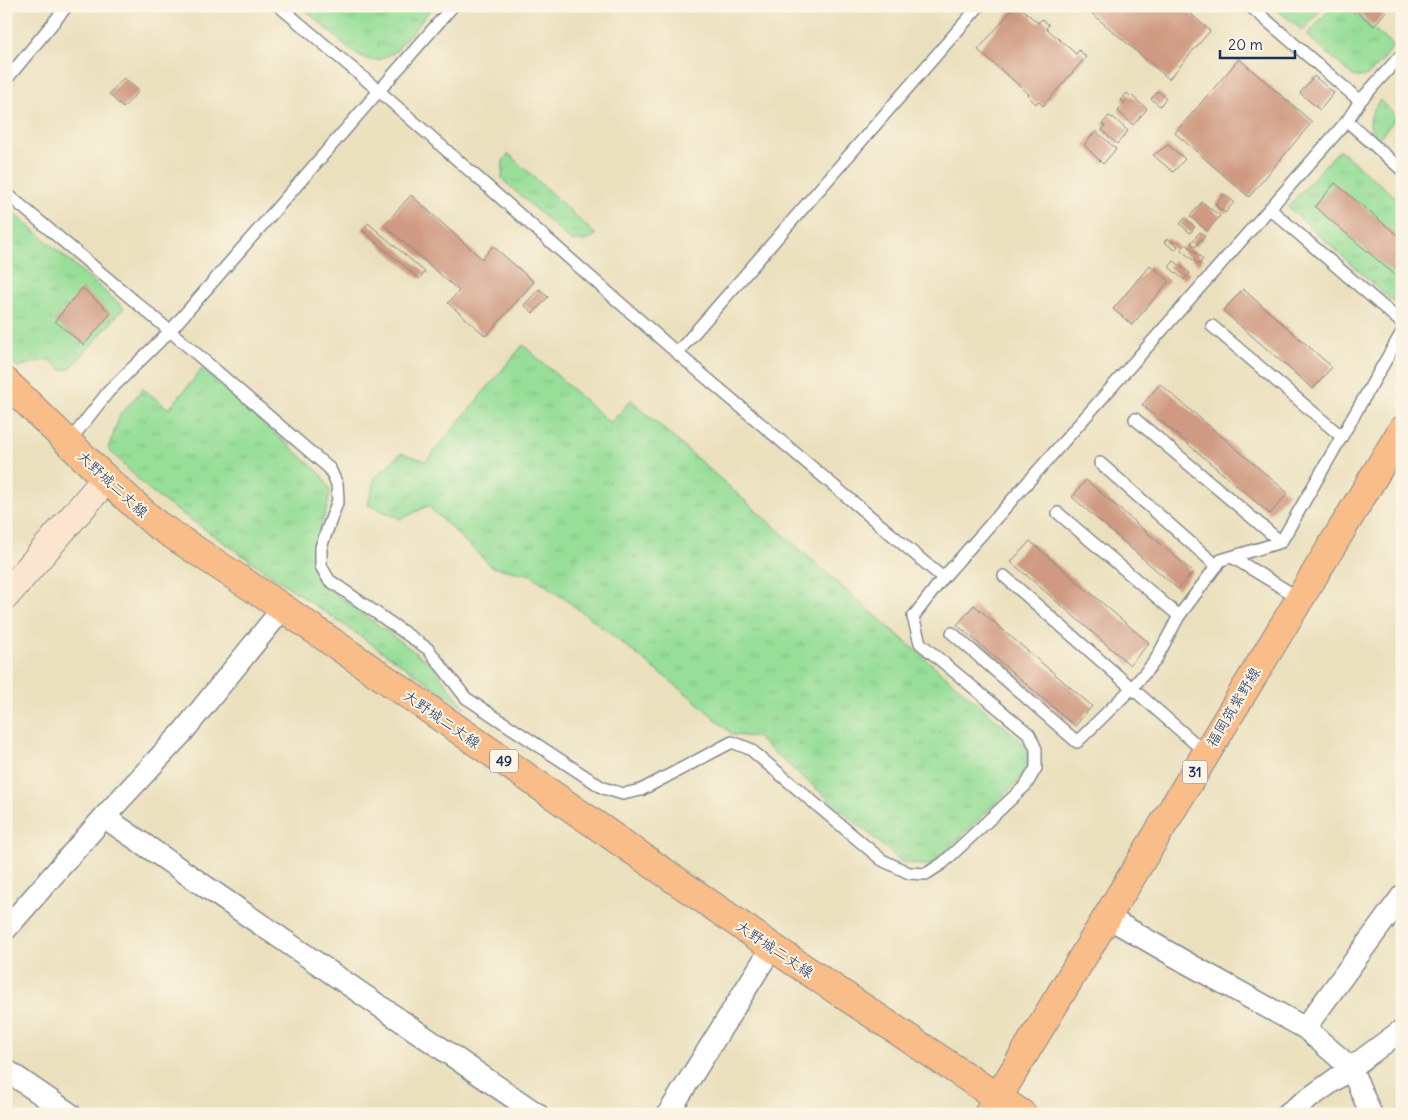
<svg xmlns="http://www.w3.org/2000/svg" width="1408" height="1120" viewBox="0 0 1408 1120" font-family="Delius,'Klee One',sans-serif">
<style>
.grass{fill:url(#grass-tufts);stroke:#59867b}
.building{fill:#cf9a81}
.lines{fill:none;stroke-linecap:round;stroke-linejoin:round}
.lane-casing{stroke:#83888e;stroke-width:14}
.street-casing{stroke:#83888e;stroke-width:24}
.secondary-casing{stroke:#83888e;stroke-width:30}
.primary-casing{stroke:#83888e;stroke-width:30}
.lane{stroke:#fff;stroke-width:11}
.street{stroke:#fff;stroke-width:21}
.secondary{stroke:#fce5cf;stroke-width:28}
.primary{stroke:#f8bd88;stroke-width:28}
.labels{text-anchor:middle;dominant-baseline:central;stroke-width:4;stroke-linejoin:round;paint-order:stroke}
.shield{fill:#fcf5e5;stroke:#5e6a86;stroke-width:1}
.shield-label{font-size:14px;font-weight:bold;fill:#1b2f5e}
.street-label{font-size:15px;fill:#1b2f5e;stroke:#fcf5e5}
</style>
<defs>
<pattern id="grass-tufts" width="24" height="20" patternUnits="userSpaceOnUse" patternTransform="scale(1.25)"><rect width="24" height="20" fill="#97de98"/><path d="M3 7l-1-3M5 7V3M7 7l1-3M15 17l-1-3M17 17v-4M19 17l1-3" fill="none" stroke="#82bf85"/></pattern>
</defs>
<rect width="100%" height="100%" fill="#fcf5e5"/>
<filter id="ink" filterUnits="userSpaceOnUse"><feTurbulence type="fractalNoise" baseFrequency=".02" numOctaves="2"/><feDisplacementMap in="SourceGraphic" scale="10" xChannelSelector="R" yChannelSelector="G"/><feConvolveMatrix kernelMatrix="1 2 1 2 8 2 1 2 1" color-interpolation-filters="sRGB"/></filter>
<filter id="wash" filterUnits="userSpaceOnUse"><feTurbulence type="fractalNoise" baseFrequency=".0096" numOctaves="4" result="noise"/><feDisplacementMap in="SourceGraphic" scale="20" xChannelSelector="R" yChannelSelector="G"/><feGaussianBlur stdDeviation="1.12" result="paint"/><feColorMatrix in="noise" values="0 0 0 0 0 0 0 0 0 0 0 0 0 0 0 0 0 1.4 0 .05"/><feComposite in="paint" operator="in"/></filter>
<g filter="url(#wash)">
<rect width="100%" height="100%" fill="#ebe0bd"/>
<!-- grass -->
<path class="grass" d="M301,6H434L395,52L379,60H368L353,52Z
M1273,6H1324L1303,31Z
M1333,6H1346L1394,46C1383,58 1371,82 1353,76L1307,35Z
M1380,100L1397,117L1378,139C1365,125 1370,114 1380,100Z
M1340,150L1402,203V307L1391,300L1288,207L1336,153Z
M509,154L596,235L585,241H571L502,179L503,161Z
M6,206L124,308L70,369L62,370L49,359L17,367L6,354Z
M523,345L610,423L631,400L863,605L1021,741L1026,747L1029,758L1021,778L932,865H920L902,862L756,737L733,735L692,698L585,614L531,575L492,567L428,506L401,519L368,505L375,478L401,453L426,461Z
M202,369L322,475L330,490L328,504L314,547L311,559L313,569L319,582L431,664L466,709L152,493L108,449L120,415L143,389L169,409Z"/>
<g id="blocks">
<!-- building -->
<path class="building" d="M1015,6H1023L1021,8L1038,23L1042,19L1049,25L1046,28L1076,54L1079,50L1086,57L1043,106L1038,101L1036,104L1028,96L1029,94L978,50Z
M1083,6H1182L1210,31L1169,79Z
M1350,6H1390L1374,26Z
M1239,59L1312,122L1249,197L1175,133Z
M1314,76L1334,93L1320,110L1300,93Z
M124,78L139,91L123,108L109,94Z
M1158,91L1166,98L1160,106L1151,99Z
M1127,93L1131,97L1132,96L1147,109L1133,125L1118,111L1125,103L1121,100Z
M1109,116L1112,118L1113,117L1128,131L1117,144L1102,130L1105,126L1102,124Z
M1096,131L1116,149L1103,164L1084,145Z
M1168,145L1185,159L1173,172L1153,155Z
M1335,183L1402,239L1401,280L1315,207Z
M1224,194L1234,202L1225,213L1215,205Z
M411,195L482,259L493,246L534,282L486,336L448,303L459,291L384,225Z
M1202,202L1220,216L1207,231L1190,216Z
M1185,218L1195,227L1190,233L1180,224Z
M368,223L425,272L419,279L362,230Z
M1200,232L1205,236L1195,247L1191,243Z
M1168,238L1178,246L1175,250L1164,242Z
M1186,244L1203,259L1199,265L1181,250Z
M1174,261L1190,273L1184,280L1169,267Z
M1150,265L1169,281L1132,325L1113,309Z
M82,288L111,313L84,345L55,321Z
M539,289L548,297L533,313L524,305Z
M1243,289L1332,367L1313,389L1223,311Z
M1160,384L1288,493L1270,514L1142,405Z
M1086,480L1193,572L1178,589L1072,497Z
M1030,541L1149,643L1130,665L1011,562Z
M974,605L1092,706L1075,726L957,625Z"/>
</g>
</g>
<g filter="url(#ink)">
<use href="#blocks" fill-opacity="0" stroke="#83888e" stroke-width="1"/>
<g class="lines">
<!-- lane casing -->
<g class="lane-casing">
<path id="lane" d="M279,6L379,91L677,353L943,578L1347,121L1360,101L1402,54
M1250,6L1360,101
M6,80L67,6
M1347,121L1402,170
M6,193L170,331L330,469L337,484L338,500L321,547V566L329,580L428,649L466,698L603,788L623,794L641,790L732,742L750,749L882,860L909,873L926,874L943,863L1026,785L1036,768V749L1029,734L920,643L913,617L943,578
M1270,209L1402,323
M1212,326L1342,437
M677,353L979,6
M1135,419L1281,542
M69,442L108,392L170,331L453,6
M1100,463L1217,566
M1058,513L1179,616
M1232,557L1299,598
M1004,576L1206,753
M952,633L1077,742L1132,688L1155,661L1179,616L1221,560L1281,542L1402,332"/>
</g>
<!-- street casing -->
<g class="street-casing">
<path id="street" d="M104,817L537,1114
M1107,917L1187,963L1305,1028L1351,1068L1287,1114
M6,929L104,817L182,733L283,608
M1305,1028L1402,896
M6,1070L70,1114
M668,1114L772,947
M1371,1114L1351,1068L1402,1030"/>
</g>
<!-- secondary casing -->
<g class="secondary-casing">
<path id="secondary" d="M6,595L106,479"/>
</g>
<!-- primary casing -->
<g class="primary-casing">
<path id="primary" d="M6,382L106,479L156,524L283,608L772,947L1022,1114
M989,1112L1402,430"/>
</g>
<!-- lane -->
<use href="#lane" class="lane"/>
<!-- street -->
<use href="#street" class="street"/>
<!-- secondary -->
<use href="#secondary" class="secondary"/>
<!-- primary -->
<use href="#primary" class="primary"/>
</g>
</g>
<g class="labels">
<!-- shield labels -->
<g class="shield">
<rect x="490" y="749.5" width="28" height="23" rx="4"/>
<rect x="1182.5" y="760.5" width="25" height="23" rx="4"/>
</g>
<g class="shield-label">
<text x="504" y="761">49</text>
<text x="1195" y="772">31</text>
</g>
<!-- street labels -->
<g class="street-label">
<text transform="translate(113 484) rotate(43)">大野城二丈線</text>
<text transform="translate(1233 707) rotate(-59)">福岡筑紫野線</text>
<text transform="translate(442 719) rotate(35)">大野城二丈線</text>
<text transform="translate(775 949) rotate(34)">大野城二丈線</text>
</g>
</g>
<!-- margin -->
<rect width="1408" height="1120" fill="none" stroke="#fcf5e5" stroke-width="25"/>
<!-- scale -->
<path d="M1220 50v8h75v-8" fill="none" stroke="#1b2f5e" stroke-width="2.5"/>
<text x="1228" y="50" font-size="15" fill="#1b2f5e" stroke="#fcf5e5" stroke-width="4" paint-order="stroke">20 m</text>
</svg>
